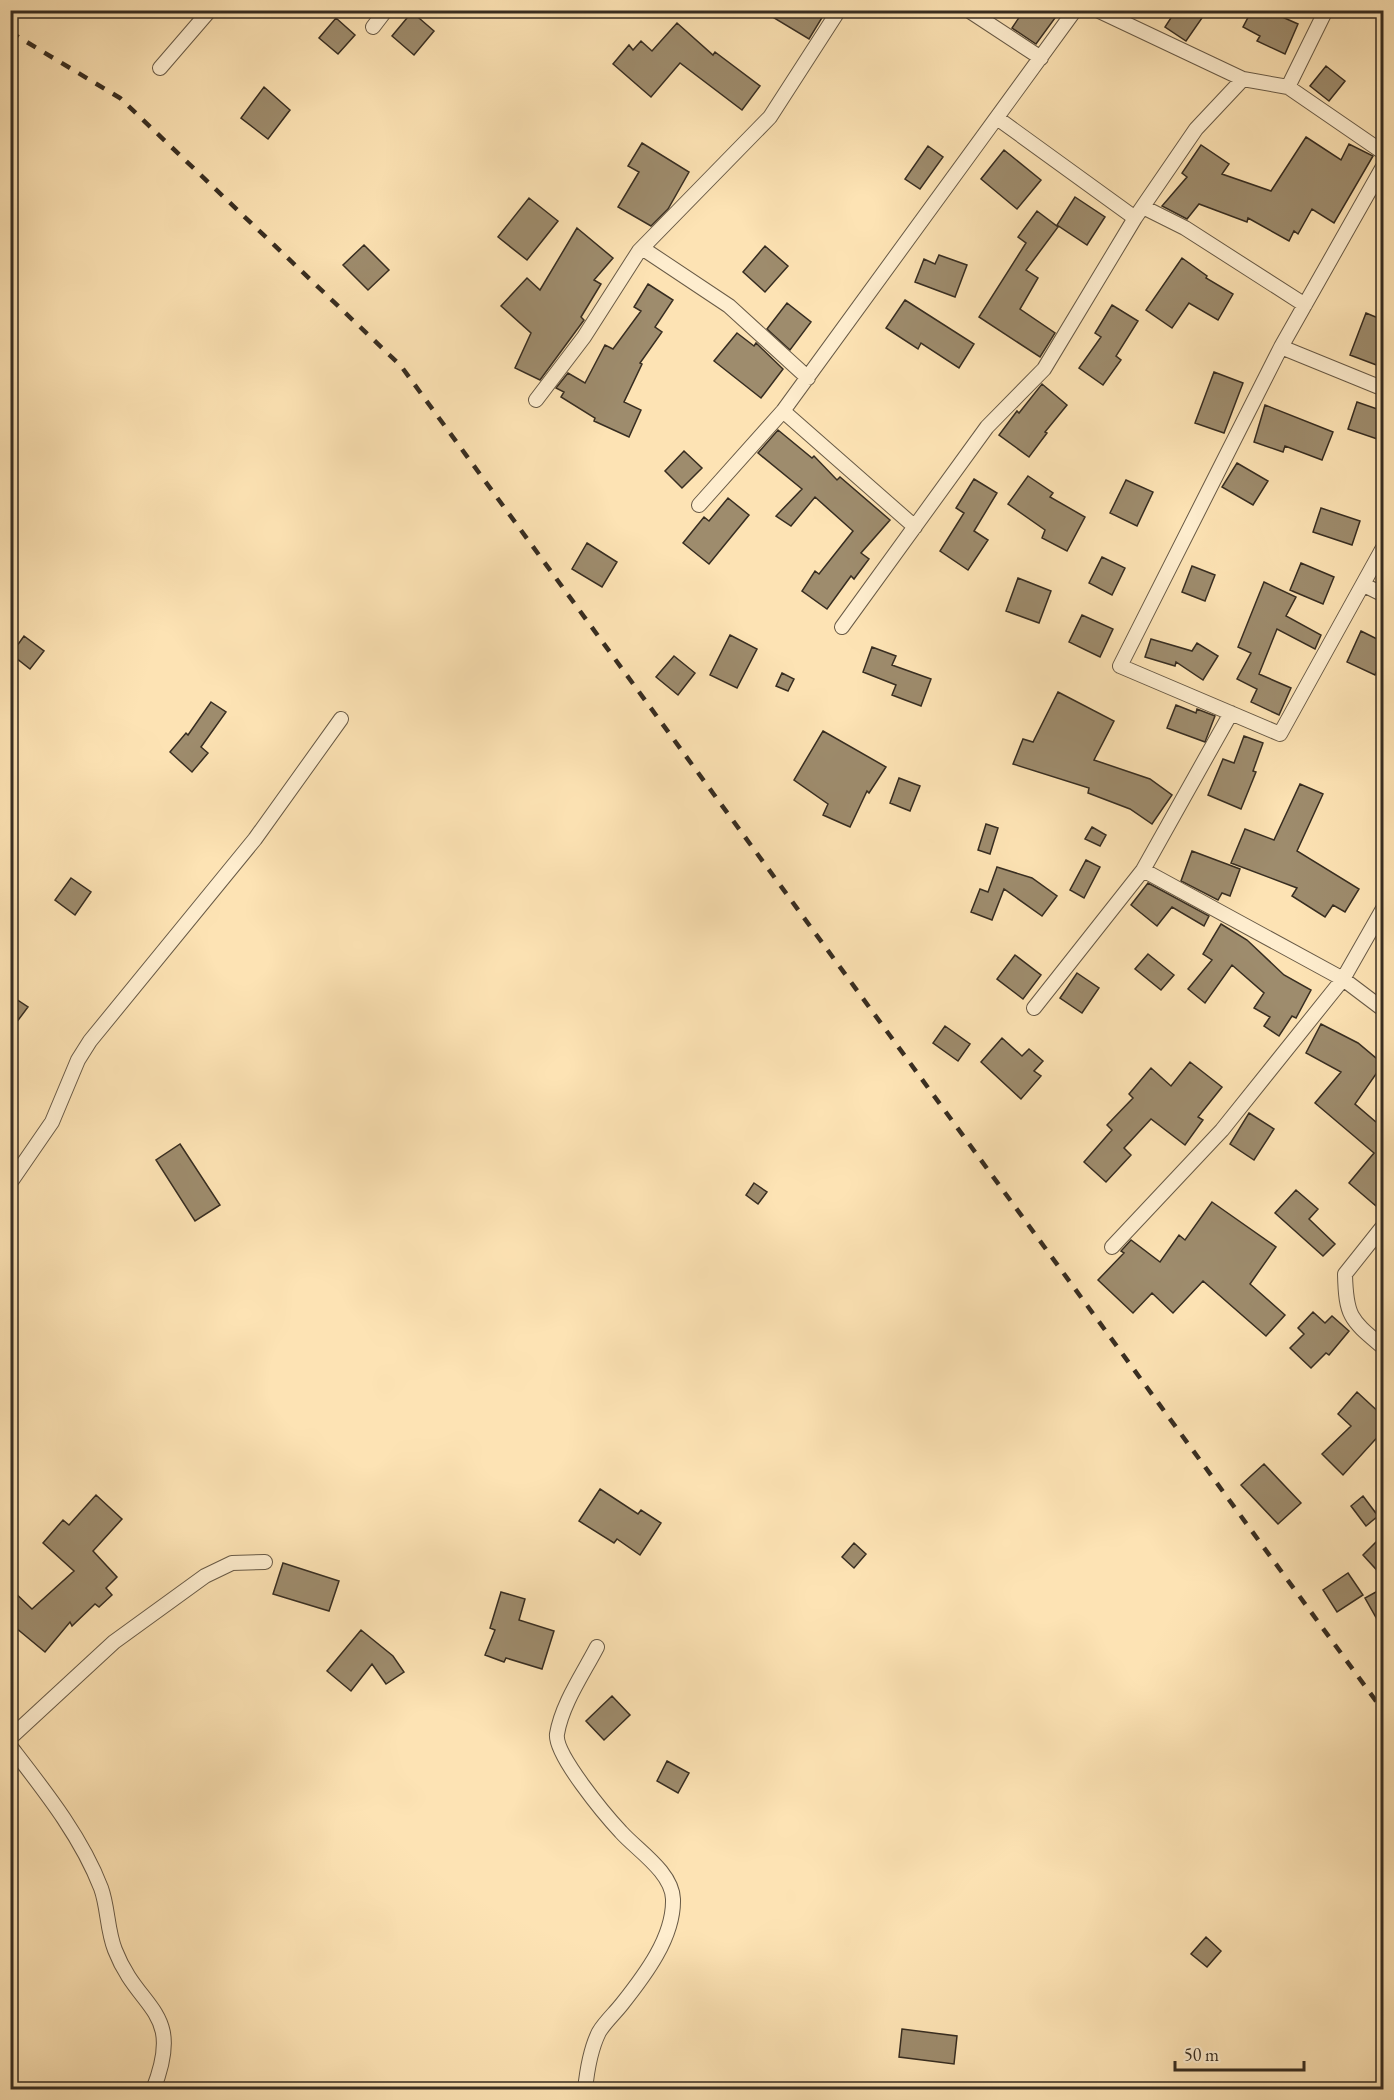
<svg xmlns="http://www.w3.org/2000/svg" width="1394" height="2100" viewBox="0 0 1394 2100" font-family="'EB Garamond',serif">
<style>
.building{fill:#9e8c6d;stroke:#372d21;stroke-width:1.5}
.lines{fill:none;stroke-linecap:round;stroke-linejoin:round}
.minor-casing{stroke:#685a46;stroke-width:16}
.minor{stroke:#feedce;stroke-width:14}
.rail{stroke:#372d21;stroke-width:4.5;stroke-dasharray:10 10;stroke-linecap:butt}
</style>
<rect width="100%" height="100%" fill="#fde3b4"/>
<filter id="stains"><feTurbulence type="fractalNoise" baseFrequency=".00333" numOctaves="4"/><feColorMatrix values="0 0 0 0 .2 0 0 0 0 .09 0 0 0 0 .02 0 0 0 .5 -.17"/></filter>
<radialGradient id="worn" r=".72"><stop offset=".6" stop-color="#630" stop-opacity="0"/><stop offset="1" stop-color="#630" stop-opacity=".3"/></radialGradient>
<!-- building -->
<path class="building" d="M761,10H814L823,16L809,39Z
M1024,10H1044L1055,18L1036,44L1012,28Z
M1176,10H1191L1202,18L1186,41L1165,27Z
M1252,10L1268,17L1271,12L1298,24L1285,54L1257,41L1260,36L1243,27Z
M412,12L434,31L414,55L392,36Z
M336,18L355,35L338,54L319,38Z
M677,23L713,55L715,52L760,86L742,110L680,63L651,97L613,64L629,45L633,50L641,41L652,51Z
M1326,66L1345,81L1329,101L1310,86Z
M264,87L290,110L268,139L241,118Z
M1306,137L1341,160L1349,144L1373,156L1334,223L1312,209L1298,234L1294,231L1289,241L1248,218L1247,222L1199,204L1187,219L1162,206L1187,177L1182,173L1201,145L1229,164L1222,174L1271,191Z
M642,143L689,172L668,209L651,226L618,207L639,172L628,166Z
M928,146L943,157L920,189L905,179Z
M1004,150L1041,180L1017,209L981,179Z
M1075,197L1105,217L1087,245L1057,225Z
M529,198L558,221L527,260L498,237Z
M1037,211L1058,227L1026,270L1038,278L1020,309L1055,333L1040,357L979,317L1026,243L1018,237Z
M577,228L613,258L594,280L601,284L581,317L584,320L540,380L515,368L531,333L501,306L527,278L540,290Z
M364,245L389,270L368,290L343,265Z
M765,246L788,266L765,292L743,272Z
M939,255L967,265L955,297L915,282L924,259L935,264Z
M1182,258L1207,276L1206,278L1233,294L1218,320L1189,303L1172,328L1146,310Z
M648,284L673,300L655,327L662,332L640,363L642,364L624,402L641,410L629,437L594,421L595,418L561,397L564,392L556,388L568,373L585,383L605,345L613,349L641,311L634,307Z
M905,300L974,344L959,368L921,343L918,349L886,328Z
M787,303L811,322L790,350L767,329Z
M1112,305L1138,321L1116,356L1121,360L1103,385L1079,368L1101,337L1095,333Z
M1366,313L1383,320V353L1379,366L1350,355Z
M737,333L754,346L756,343L783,369L761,398L714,361Z
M1214,372L1243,383L1224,433L1195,423Z
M1042,384L1067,405L1045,432L1047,433L1029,457L999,435L1017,411L1019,413Z
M1357,402L1383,411V441L1348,429Z
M1265,405L1333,432L1322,460L1285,446L1283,452L1254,442Z
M778,430L812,458L814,456L837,480L840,477L890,520L861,553L869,559L854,579L851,576L827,609L802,591L815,571L819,574L853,531L815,497L791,526L776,516L802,489L758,453Z
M684,451L702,468L682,488L665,471Z
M1237,463L1268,481L1253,505L1222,487Z
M1028,476L1053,493L1050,497L1085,517L1067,551L1042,538L1045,530L1008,504Z
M974,479L997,493L974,531L988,540L968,570L940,551L964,513L956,508Z
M1126,480L1153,492L1137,526L1110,513Z
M728,498L749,515L709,564L683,543L704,517L709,521Z
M1321,508L1360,521L1352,545L1313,532Z
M587,543L617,562L602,587L572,569Z
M1102,557L1125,568L1112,595L1089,583Z
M1301,563L1334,577L1323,604L1290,590Z
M1192,566L1215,575L1205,601L1182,592Z
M1018,578L1051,591L1039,623L1006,611Z
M1264,582L1296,597L1286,616L1321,635L1315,649L1277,629L1259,674L1291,688L1279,715L1251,702L1257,689L1237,679L1251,653L1238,647Z
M1082,615L1113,629L1100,657L1069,642Z
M1361,631L1383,642V656L1375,675L1347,662Z
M730,635L757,649L737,688L710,675Z
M24,636L44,651L30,669L11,654Z
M1151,639L1192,651L1197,643L1218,656L1203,680L1176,662L1175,666L1145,657Z
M872,647L896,656L892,665L931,679L921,706L892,695L896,685L863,672Z
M674,656L695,673L678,695L656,677Z
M782,673L794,679L788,691L776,686Z
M1058,692L1114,721L1094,760L1150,779L1172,795L1152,824L1130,809L1088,793L1089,788L1013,764L1023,739L1033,742Z
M211,702L226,712L201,747L208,753L192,772L170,752L186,733L188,735Z
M1176,705L1196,713L1197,709L1215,716L1205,742L1167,728Z
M823,731L886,767L869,793L867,791L850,827L823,815L828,804L794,780Z
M1244,736L1263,743L1253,771L1256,772L1241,809L1208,795L1223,759L1234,763Z
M899,778L920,786L910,811L890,803Z
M1300,784L1323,794L1297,851L1359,889L1345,912L1333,905L1325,917L1292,896L1297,888L1231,863L1245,829L1274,840Z
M986,824L998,828L990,854L978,850Z
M1092,827L1106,835L1100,846L1085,839Z
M1192,851L1240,869L1230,896L1222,893L1218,900L1181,881Z
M1086,860L1100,867L1084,898L1070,890Z
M997,867L1032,878L1057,896L1042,916L1004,889L992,920L971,912L980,889L988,892Z
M71,878L91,892L75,915L55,900Z
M1148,883L1209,916L1204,926L1172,907L1157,926L1131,905Z
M1221,924L1247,940L1284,975L1311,990L1296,1018L1292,1016L1279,1036L1264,1026L1270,1017L1254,1008L1264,993L1232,965L1205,1003L1188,989L1212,960L1203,954Z
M1148,954L1174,975L1161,990L1135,969Z
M1015,955L1041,975L1023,999L997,979Z
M1077,973L1099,988L1082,1013L1060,998Z
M10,995L28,1007L10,1031Z
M1321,1024L1358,1043L1383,1064L1355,1104L1383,1128V1198L1376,1206L1349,1183L1374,1153L1315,1103L1341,1072L1306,1053Z
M945,1026L970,1044L958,1061L933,1043Z
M1002,1038L1022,1056L1029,1049L1043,1061L1034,1071L1041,1076L1021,1099L981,1062Z
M1190,1062L1222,1087L1198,1117L1203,1120L1185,1145L1151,1119L1124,1148L1131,1155L1106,1182L1084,1162L1112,1130L1107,1125L1133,1098L1129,1094L1151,1068L1171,1086Z
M1249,1113L1274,1129L1254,1160L1230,1144Z
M180,1144L220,1205L195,1221L156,1160Z
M754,1183L767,1192L758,1204L746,1195Z
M1296,1190L1318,1209L1309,1219L1335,1244L1323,1256L1275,1213Z
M1212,1202L1276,1247L1250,1284L1285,1315L1266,1336L1203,1281L1173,1313L1152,1293L1133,1313L1098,1280L1124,1253L1121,1251L1131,1240L1160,1262L1179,1235L1185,1240Z
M1313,1312L1325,1323L1332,1316L1349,1331L1329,1355L1326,1353L1311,1368L1290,1348L1304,1334L1298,1328Z
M1357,1392L1383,1416V1431L1343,1475L1322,1454L1351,1426L1338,1414Z
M1264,1464L1301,1503L1278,1524L1241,1485Z
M600,1489L638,1514L641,1510L661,1523L640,1555L617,1539L614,1543L579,1521Z
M96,1495L122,1519L93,1551L117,1577L106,1588L112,1595L99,1607L95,1604L72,1626L70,1622L45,1652L10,1623V1588L32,1609L74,1571L43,1543L63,1520L69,1525Z
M1363,1496L1378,1516L1366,1526L1351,1506Z
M1383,1535V1577L1363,1555Z
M854,1543L866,1554L854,1568L842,1557Z
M283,1563L339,1581L329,1611L273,1594Z
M1348,1573L1363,1595L1337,1612L1323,1590Z
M1383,1588V1630L1365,1598Z
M501,1592L525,1599L519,1620L554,1631L542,1669L506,1658L504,1662L485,1655L495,1630L490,1628Z
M361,1630L393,1656L404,1672L386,1684L372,1664L351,1691L327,1671Z
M612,1696L630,1715L604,1740L586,1721Z
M667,1761L689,1773L678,1793L657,1781Z
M1206,1937L1221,1951L1207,1967L1191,1954Z
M902,2029L957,2036L954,2064L899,2057Z"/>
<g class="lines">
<!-- minor casing -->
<g class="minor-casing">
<path id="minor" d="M968,10L1041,58
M1097,10L1243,79L1288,87
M1326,10L1288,87L1384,153
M373,27L386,10
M160,68L210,10
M997,118L1135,218
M1384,165L1281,347L1120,666L1280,734L1384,546
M1143,207L1185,228L1305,305
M642,248L729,306L808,378
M1281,347L1384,389
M536,400L584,337L639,251L770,117L839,10
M783,411L915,527
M699,505L783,411L1075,10
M1364,585L1384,595
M842,627L987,427L1044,369L1135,218L1196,129L1243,79
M1143,870L1343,979L1384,907
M1034,1008L1143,870L1231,713
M10,1183L52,1122L78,1060L90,1041L255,839L341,719
M1384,1225L1345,1274C1346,1318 1351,1320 1384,1348
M1112,1247L1222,1130L1343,979L1384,1010
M10,1738L114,1642L205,1576L232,1563L265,1562
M10,1746C44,1790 81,1836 101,1888C108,1907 107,1930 115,1950C139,2012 185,2009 153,2090
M585,2090C587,2070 590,2050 599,2032C605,2022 615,2013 622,2004C645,1975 674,1937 673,1899C672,1872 637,1850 621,1832C606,1816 554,1754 557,1734C562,1704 583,1674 597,1647"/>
</g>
<!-- minor -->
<use href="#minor" class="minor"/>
<!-- rail -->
<path class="rail" d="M10,32L120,98L401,366L1384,1712"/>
</g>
<!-- margin -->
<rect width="1394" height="2100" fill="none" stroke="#fde3b4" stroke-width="36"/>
<rect x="12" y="12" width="1370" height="2076" fill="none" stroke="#372d21" stroke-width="3"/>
<rect x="18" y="18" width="1358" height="2064" fill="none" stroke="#372d21" stroke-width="1.5"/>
<!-- scale -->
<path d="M1175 2061v9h129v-9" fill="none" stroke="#372d21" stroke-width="3"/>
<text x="1184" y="2061" font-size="18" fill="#372d21" stroke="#feedce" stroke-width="4.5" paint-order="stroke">50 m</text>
<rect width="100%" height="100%" filter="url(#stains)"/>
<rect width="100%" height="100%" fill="url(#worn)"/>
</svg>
